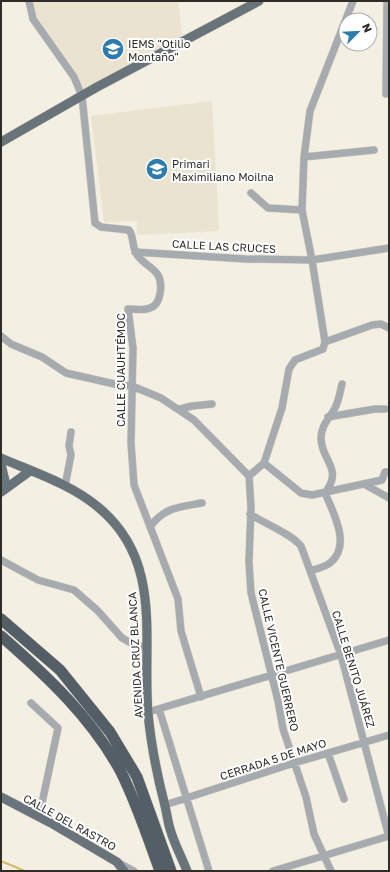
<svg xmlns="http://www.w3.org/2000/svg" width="390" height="872" viewBox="0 0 390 872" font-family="'Golos Text',sans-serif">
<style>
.built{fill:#eae3cf}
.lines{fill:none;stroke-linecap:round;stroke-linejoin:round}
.stream{stroke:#d4ba68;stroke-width:2}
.minor-casing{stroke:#d0ccc1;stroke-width:8}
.major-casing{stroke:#d0ccc1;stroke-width:10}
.highway-casing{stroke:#d0ccc1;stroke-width:12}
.minor{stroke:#a6abaf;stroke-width:7}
.major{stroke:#69737a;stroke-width:9}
.highway{stroke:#545e67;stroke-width:11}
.labels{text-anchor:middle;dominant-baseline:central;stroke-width:4;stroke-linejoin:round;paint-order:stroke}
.poi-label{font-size:11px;fill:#2e2d28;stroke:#fff;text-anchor:start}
.street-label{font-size:11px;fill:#2e2d28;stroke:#fff}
</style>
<rect width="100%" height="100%" fill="#f3efe2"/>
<!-- built -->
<path class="built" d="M29,1H178L183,43L82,96L33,19Z
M212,101L219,231L137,235V221L104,222L91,116Z"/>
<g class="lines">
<!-- stream -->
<path class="stream" d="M1,861L25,871"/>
<!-- minor casing -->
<g class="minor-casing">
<path id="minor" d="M29,1L33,19L74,77L82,96L95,223L101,227L129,230C134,237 132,246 136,253C141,263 152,266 158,275C163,284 161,305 150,308C143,311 136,309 128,309L133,348L131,443L134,485L178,599L181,631L201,697
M386,94L387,1
M304,157L374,150
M251,193L268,208L302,210
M135,252L246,259L312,260L389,248
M1,336L11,344L42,357L66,373L119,385L132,386L161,398L194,420L249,476L251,507L249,562L251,593L278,701L283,729L306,797L314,834L331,871
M325,342L372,325L381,324L389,328
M180,409L192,406L212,404
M328,417L375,409H385
M264,463L282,408L289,369L295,360L323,349L325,342L312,260L302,210L304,157L310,111L353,1
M249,476L264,463L301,493L312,495L382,480L385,472H389
M364,484L389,498
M65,486L71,455L69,446L71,432
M325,493C344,468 321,461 321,438C321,425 330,418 335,408C339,400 340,392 342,384
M250,514C265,524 290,533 301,546L341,655L389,837
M150,527C164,507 180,507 202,503
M1,560L38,580L74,590L98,611L122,638L136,646H148
M310,571C316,569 325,567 330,563C352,546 333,512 325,493
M31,703L58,728L39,817
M159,709L209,871
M148,712L389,640
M328,753L344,799
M165,805L294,763L389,735
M119,863L134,871
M273,871L389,836"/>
</g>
<!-- major casing -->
<g class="major-casing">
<path id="major" d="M1,142L97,87L259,1
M1,458C33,472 71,484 98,507C164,561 142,640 148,713C151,745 157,775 165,806C167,814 168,824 171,832C175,845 182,858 187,871
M1,464L5,481L1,489
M1,492L30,471
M1,797L51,823L117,862L124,871"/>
</g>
<!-- highway casing -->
<g class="highway-casing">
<path id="highway" d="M1,619L60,670L110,732L137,777L171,871
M1,636C47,676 92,718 121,772C137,804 148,838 160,871"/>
</g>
<!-- minor -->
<use href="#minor" class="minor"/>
<!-- major -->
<use href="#major" class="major"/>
<!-- highway -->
<use href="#highway" class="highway"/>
</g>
<!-- icons -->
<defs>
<g id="school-disc" transform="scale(1.15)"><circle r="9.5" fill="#2d7cae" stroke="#fff"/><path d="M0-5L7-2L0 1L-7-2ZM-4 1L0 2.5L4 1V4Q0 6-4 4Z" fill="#fff"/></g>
</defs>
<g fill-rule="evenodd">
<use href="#school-disc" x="113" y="49"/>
<use href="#school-disc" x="157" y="169"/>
</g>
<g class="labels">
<!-- poi labels -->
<g class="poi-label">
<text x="128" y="43">IEMS "Otilio<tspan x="128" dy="13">Montaño"</tspan></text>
<text x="172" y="163">Primari<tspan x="172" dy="13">Maximiliano Moilna</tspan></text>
</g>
<!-- street labels -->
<g class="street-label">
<text transform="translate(224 246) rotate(3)">CALLE LAS CRUCES</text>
<text transform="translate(120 370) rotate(-90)">CALLE CUAUHTÉMOC</text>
<text transform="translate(135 655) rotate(-93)">AVENIDA CRUZ BLANCA</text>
<text transform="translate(279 660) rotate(77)">CALLE VICENTE GUERRERO</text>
<text transform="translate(354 669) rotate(73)">CALLE BENITO JUÁREZ</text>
<text transform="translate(273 759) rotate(-18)">CERRADA 5 DE MAYO</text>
<text transform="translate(70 822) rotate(29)">CALLE DEL RASTRO</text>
</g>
</g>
<!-- border -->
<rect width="390" height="872" fill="none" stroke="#2e2d28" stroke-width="4"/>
<!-- north arrow -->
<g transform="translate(358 32) rotate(66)"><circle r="19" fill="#ffffff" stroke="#ababa9"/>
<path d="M0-3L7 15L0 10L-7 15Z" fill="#2d7cae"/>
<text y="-6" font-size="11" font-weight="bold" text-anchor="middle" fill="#2e2d28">N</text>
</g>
</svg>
